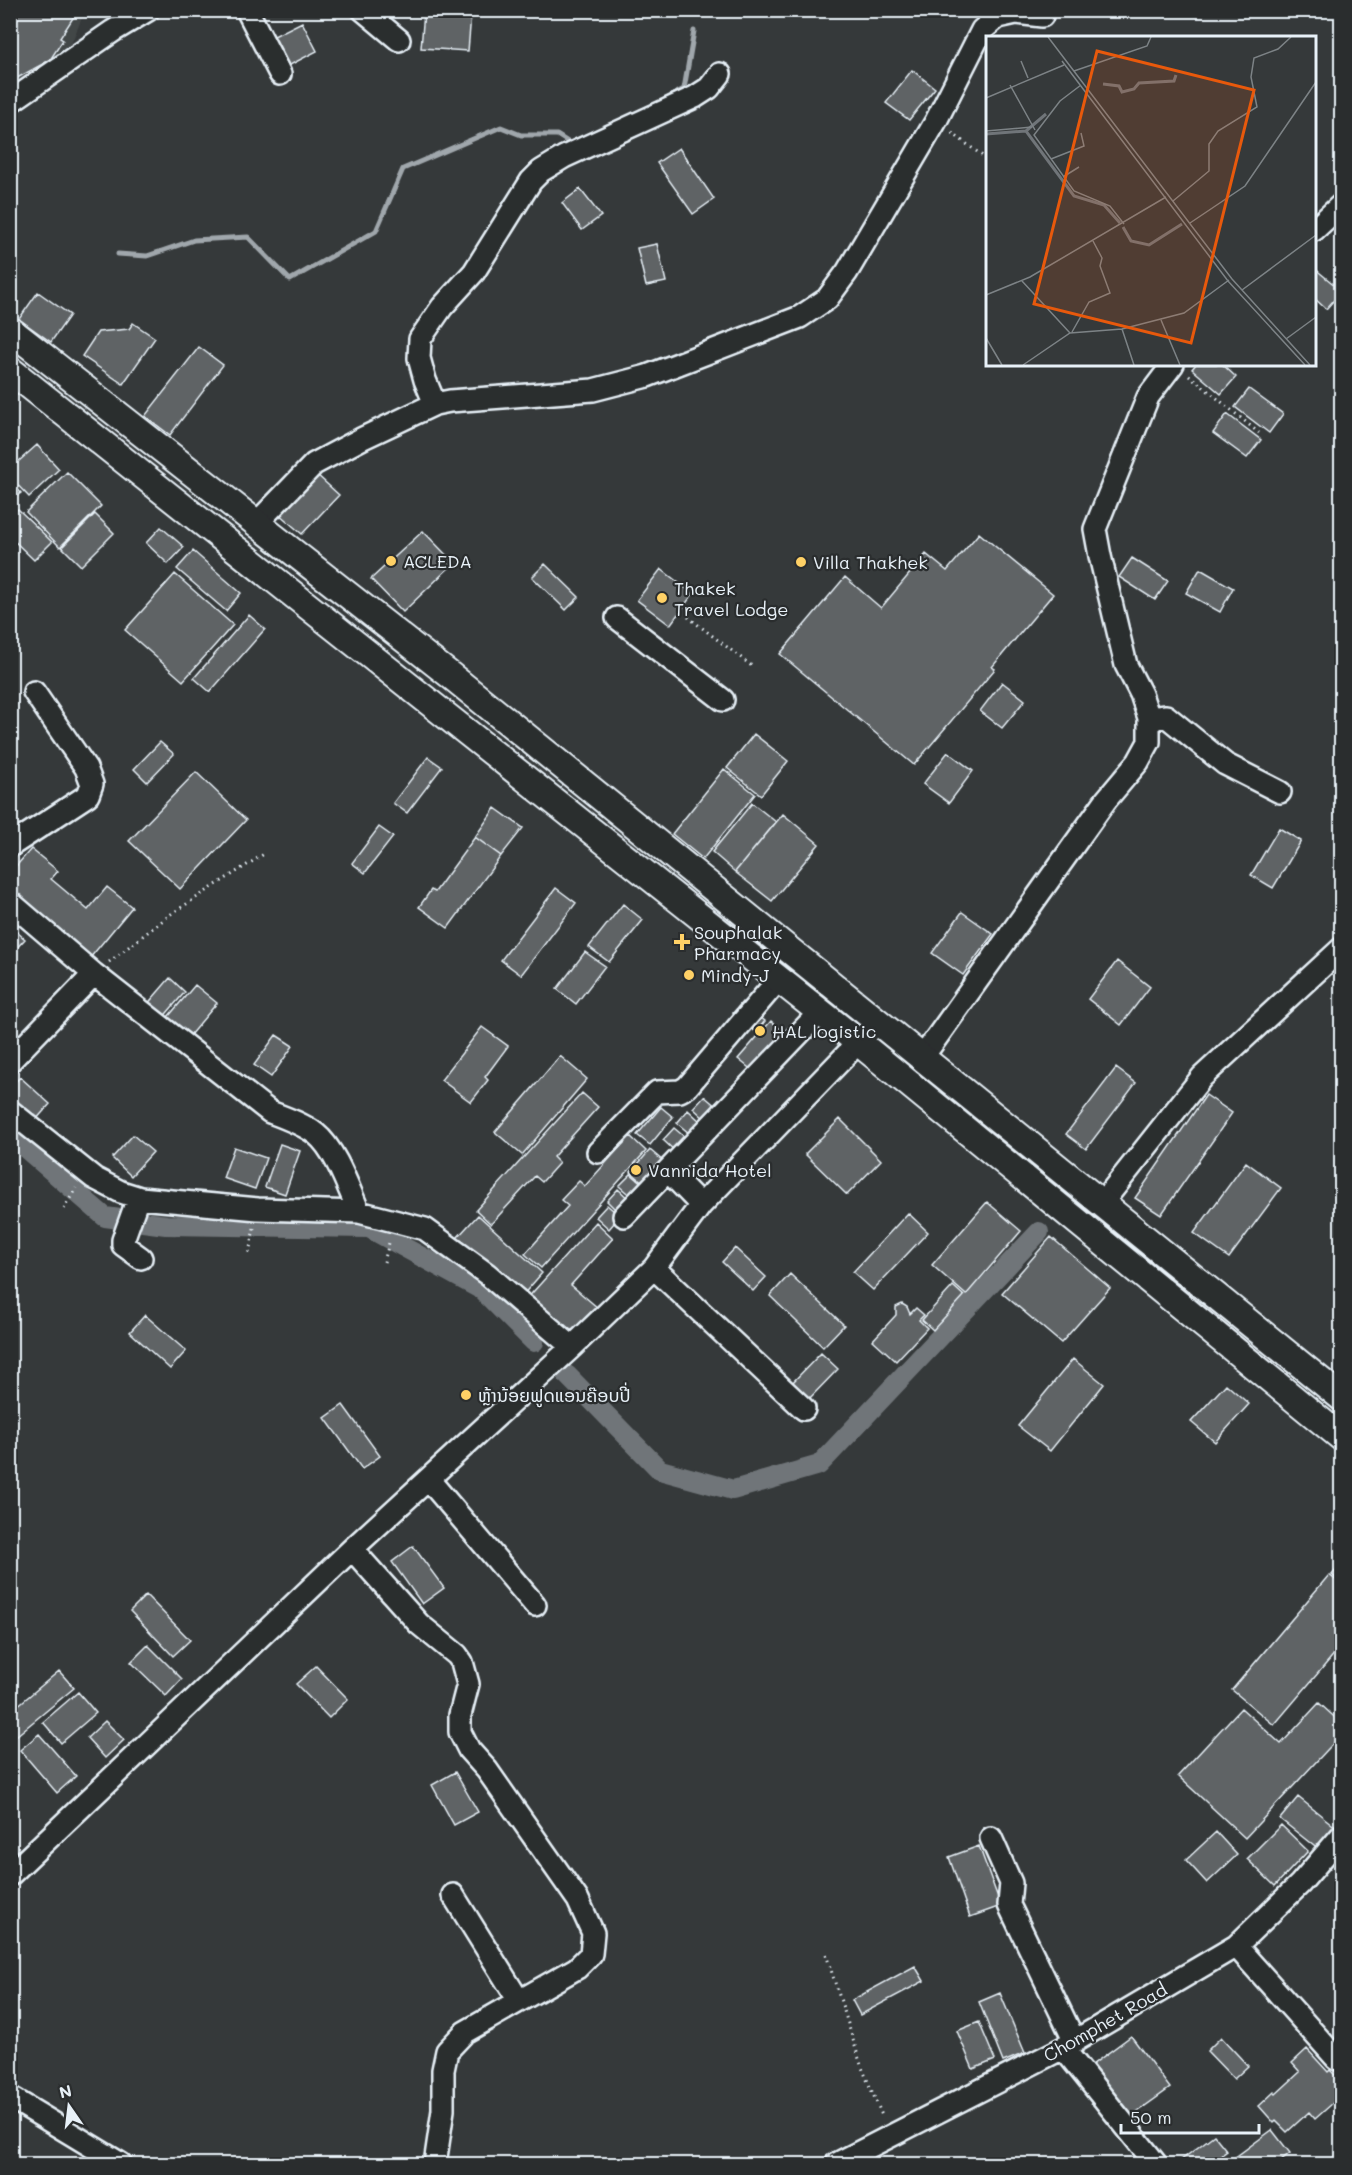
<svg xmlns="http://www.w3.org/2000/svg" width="1352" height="2175" viewBox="0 0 1352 2175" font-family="Mali,'Noto Sans Lao',sans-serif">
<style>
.built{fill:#424647}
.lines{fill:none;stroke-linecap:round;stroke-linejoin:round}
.stream{stroke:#a0a7ac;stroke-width:5}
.canal{stroke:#707579;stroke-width:20}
.building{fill:#5f6365;stroke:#e8f1f8;stroke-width:1.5}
.minor-casing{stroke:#e8f1f8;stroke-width:26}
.major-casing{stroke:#e8f1f8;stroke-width:30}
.path{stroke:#e8f1f8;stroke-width:3;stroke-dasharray:1.5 4.5;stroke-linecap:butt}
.minor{stroke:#2a2d2e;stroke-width:21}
.major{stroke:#2a2d2e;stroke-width:26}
.poi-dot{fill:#ffd166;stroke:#2a2d2e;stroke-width:2}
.labels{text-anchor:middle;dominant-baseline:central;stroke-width:4.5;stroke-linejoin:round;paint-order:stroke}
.poi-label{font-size:18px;fill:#e8f1f8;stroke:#2a2d2e;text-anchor:start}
.street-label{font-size:18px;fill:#e8f1f8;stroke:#2a2d2e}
.inset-river{fill:none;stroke:#707579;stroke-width:3}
.inset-road{fill:none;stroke:#7d8386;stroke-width:1.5}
.view{fill:#e8590c;fill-opacity:0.15;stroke:#e8590c;stroke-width:3}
.inset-edge{fill:none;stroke:#e8f1f8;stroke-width:3}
</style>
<rect width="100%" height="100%" fill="#35393a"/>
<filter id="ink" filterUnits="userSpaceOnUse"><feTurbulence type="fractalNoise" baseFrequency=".0167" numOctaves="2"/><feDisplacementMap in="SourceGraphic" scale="12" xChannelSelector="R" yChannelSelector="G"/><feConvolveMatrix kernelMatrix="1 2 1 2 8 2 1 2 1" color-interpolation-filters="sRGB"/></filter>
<g filter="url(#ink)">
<!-- built -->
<path class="built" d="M11,11H85L66,56L11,94Z"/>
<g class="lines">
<!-- stream -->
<path class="stream" d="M664,100L684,89L694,31
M118,254L147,256L194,240L248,237L290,280L376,231L403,169L501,127L521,135H557L571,144L575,143"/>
<!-- canal -->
<path class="canal" d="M10,1135L105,1217L166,1225L369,1228L482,1290L534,1342
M567,1375L660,1470L733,1490L819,1465L1039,1232"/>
</g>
<!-- building -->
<path class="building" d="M10,10H78L60,38L63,40L50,60L10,82Z
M424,12L471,15L468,51L421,48Z
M302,22L317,51L288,66L272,37Z
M912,70L935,88L909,120L886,103Z
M679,148L714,199L693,214L657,163Z
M580,189L601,216L582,230L562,203Z
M657,244L666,282L646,286L637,248Z
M1314,268L1342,291L1326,309L1314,298Z
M38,292L70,315L51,342L19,319Z
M133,323L155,338L123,384L82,356L98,332L129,329Z
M199,347L223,365L170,435L145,416Z
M1196,364H1222L1236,377L1221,394L1192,369Z
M1249,389L1283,414L1269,433L1235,407Z
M1227,414L1261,440L1247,458L1213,433Z
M37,445L59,469L29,497L10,477V469Z
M67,472L101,506L60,547L26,512Z
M315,473L339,495L302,534L278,513Z
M10,481L21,493L13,499L16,503L10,507Z
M18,509L52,542L34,560L10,537V516Z
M95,514L114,533L81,566L62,547Z
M161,527L184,547L168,564L146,543Z
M423,531L454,563L403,612L371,579Z
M979,533L1053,594L992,667L995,669L914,765L780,654L845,577L881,608L926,554L947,571Z
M193,551L241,593L226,611L177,569Z
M1132,558L1168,581L1155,600L1119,577Z
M545,564L579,597L566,610L532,577Z
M661,569L693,594L670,625L637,600Z
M1200,569L1233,588L1220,612L1186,593Z
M175,574L233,625L183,681L125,630Z
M249,615L265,629L210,692L194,678Z
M1002,682L1025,700L1002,728L980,711Z
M754,734L788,761L761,795L727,768Z
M160,742L174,754L147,782L134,769Z
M948,752L973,771L949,803L923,784Z
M428,757L442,767L407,813L393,803Z
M724,769L755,794L703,859L672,834Z
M196,772L246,820L180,889L129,841Z
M752,803L776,822L735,872L712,852Z
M495,808L523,828L501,856L475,837Z
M783,814L819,844L772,901L735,872Z
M379,827L393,837L365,873L352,863Z
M1279,828L1301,841L1273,888L1251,875Z
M475,837L501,856L448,928L419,907L431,890L435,892Z
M31,849L58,871L51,879L88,910L107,887L132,907L90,958L10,893V873Z
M556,888L576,903L521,975L501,960Z
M623,904L643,920L609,962L589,947Z
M962,912L993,934L963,975L932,953Z
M10,926L25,939L10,955Z
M585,952L605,966L576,1004L557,989Z
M1117,961L1150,987L1121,1025L1088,999Z
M170,978L185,992L161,1020L145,1007Z
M195,985L217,1003L190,1035L168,1017Z
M742,1002L765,1021L756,1032L733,1013Z
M771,1021L791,1038L758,1075L738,1059Z
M482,1027L508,1046L485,1077L488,1080L471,1102L441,1080Z
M276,1035L293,1046L271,1077L254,1065Z
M560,1056L587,1079L522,1155L495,1132Z
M1116,1068L1136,1083L1086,1149L1066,1134Z
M20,1077L50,1104L34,1122L10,1100V1088Z
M582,1093L598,1107L553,1157L559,1163L542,1182L535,1176L491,1224L476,1210Z
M1206,1095L1232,1113L1161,1215L1135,1198Z
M704,1096L717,1107L706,1120L693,1108Z
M661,1107L673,1117L650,1145L637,1135Z
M688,1110L701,1122L690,1134L677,1123Z
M840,1119L881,1160L847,1195L805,1154Z
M674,1128L687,1139L676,1152L663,1140Z
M133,1135L153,1152L131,1176L112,1158Z
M630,1136L646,1151L541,1268L525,1254L568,1206L561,1200L579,1181L585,1186Z
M280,1144L300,1151L285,1194L265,1187Z
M234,1147L266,1158L255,1189L223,1178Z
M650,1150L664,1162L645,1184L631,1172Z
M1246,1162L1281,1188L1229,1258L1194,1233Z
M631,1174L644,1185L633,1198L619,1186Z
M618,1189L630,1200L619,1213L607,1201Z
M987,1202L1021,1231L966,1295L932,1265Z
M607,1205L620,1216L609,1229L596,1217Z
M908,1213L928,1232L873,1290L853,1272Z
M478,1215L542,1273L522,1296L457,1238Z
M596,1222L613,1238L571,1285L598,1308L568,1341L524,1302Z
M1051,1237L1110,1288L1061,1343L1002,1293Z
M735,1248L766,1277L753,1291L722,1262Z
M790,1274L844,1325L823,1347L770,1296Z
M953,1286L964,1296L933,1330L922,1320Z
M902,1304L907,1307L910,1314L916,1308L924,1315L919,1320L927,1328L896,1361L873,1340L896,1315V1307Z
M145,1315L186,1351L170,1369L130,1332Z
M821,1353L838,1369L807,1401L790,1385Z
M1073,1359L1104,1384L1050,1451L1018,1426Z
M1226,1384L1249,1404L1215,1442L1191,1422Z
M343,1405L380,1456L362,1469L325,1418Z
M413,1546L444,1588L422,1604L392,1562Z
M1342,1563V1583L1332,1575Z
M1329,1575L1342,1585V1645L1274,1725L1232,1690Z
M146,1595L190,1640L173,1656L130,1611Z
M148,1645L182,1679L166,1696L131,1662Z
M316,1666L348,1699L329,1718L296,1684Z
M59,1671L74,1688L10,1741V1712Z
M78,1692L96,1713L61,1743L43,1722Z
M1319,1703L1342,1724V1734L1245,1838L1178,1776L1241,1708L1281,1744Z
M105,1721L124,1740L105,1758L87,1738Z
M39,1734L76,1776L57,1793L20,1750Z
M455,1772L478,1812L454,1825L432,1785Z
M1298,1797L1337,1828L1319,1850L1280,1819Z
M1281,1825L1308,1851L1275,1886L1247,1859Z
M1216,1832L1237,1855L1207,1883L1186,1860Z
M979,1846L1001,1906L970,1917L949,1857Z
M915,1966L924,1981L860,2015L852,2000Z
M1000,1993L1025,2053L1003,2062L979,2002Z
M979,2022L995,2060L973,2069L957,2031Z
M1131,2036L1170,2088L1131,2116L1092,2065Z
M1221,2037L1248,2066L1234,2079L1207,2051Z
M1307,2049L1328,2072L1330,2070L1342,2082V2095L1315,2119L1309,2112L1287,2132L1276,2121L1274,2123L1259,2106L1274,2092L1276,2094L1300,2072L1292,2063Z
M1272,2130L1290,2153L1276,2164H1226Z
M1214,2135L1227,2151L1209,2164H1176Z"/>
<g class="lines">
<!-- minor casing -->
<g class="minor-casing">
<path id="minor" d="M247,10L280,74
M363,10L399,40
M10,102L113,31L148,10
M1314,230L1342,204
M435,404L425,380L419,358L420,339L442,307L474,272L531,181L541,171L564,157L695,97L709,88L720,74
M256,524L314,464L363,438L435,404L450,401L593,390L647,376L800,317L827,299L847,272L936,121L982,30L998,17L1016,13L1042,16
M617,618L723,700
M1149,718L1166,716L1225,764L1280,792
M10,846L88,795L92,784L86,768L34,692
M10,902L94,974L270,1112C286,1118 303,1124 316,1134C336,1150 349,1190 359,1212
M922,1058L1106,800L1138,762L1149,742V718L1141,694L1126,665L1100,556L1095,529L1148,397L1173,364
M10,1061L94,974
M10,1111L94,1178L121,1192L140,1198L258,1209L359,1212L425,1229L487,1274L572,1347
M598,1152L657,1092L680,1091L687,1087L779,979
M668,1171L701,1205
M138,1198L123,1240V1245L141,1258
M1102,1203L1202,1077L1342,948
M624,1216L820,1012
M654,1268L804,1409
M429,1480L535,1605
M352,1549L419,1624L457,1655L462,1662L468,1684L460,1715V1732L469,1750L487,1770L578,1900L593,1933L591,1954L577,1968L465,2032L447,2051L443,2070V2110L435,2164
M991,1838L1011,1883L1009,1905L1075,2042
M10,1875L352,1549L572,1347L654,1268L701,1205L878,1022
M453,1895L519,2001
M1236,1946L1337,2059L1342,2060
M1063,2048L1156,2164
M10,2097L121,2164
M836,2164L1063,2048L1236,1946L1300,1884L1342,1835"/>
</g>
<!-- major casing -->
<g class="major-casing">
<path id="major" d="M10,330L450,675L1342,1398
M10,370L858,1042L1342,1438"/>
</g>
<!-- path -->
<path class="path" d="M952,133L988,160
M1189,375L1259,433
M688,617L753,667
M109,962L171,914L264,854
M64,1209L76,1188
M249,1253L254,1228
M384,1262L390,1239
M826,1954L861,2065L883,2118"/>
<!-- minor -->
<use href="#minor" class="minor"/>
<!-- major -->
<use href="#major" class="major"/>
</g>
</g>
<!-- markers -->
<g class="poi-dot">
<circle cx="391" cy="561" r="6"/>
<circle cx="801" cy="562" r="6"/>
<circle cx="662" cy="598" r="6"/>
<path d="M679 933h6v6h6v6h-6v6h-6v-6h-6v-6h6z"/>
<circle cx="689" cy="975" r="6"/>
<circle cx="760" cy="1031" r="6"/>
<circle cx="636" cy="1170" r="6"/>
<circle cx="466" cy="1395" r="6"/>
</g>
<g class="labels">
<!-- poi labels -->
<g class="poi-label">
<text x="403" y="561">ACLEDA</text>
<text x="813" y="562">Villa Thakhek</text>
<text x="674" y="588">Thakek<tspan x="674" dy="21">Travel Lodge</tspan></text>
<text x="694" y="932">Souphalak<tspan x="694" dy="21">Pharmacy</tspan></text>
<text x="701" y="975">Mindy-J</text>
<text x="772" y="1031">HAL logistic</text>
<text x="648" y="1170">Vannida Hotel</text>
<text x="478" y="1395">ຫຼ້ານ້ອຍຟູດແອນຄ໊ອບປີ່</text>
</g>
<!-- street labels -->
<g class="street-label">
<text transform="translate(1105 2022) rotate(-30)">Chomphet Road</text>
</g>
</g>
<!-- overview -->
<g transform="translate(986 36)">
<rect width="330" height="330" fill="#35393a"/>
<path class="inset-river" d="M117,48L133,50L136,56L148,53L153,47L188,45L190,39M40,95L60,78M0,98L40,95L88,160L118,169L134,187M137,191L145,205L163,209L196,188"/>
<path class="inset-road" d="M62,1L246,243L324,329M35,25L42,42M76,25L242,245L319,329M88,35L161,10L165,1M24,49L49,94M95,49L74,65L48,99L88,155L124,170L138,188M0,62L78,29M0,95L46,91M65,123L98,110L95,97M77,141L93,131M187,165L223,135V108L232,95L271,71L265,41L268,22L292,13L305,1M204,187L259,150L330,46M36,245L84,297M256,254L330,199M0,259L44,241L180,161M175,284L194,329M136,293L148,329M86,296L103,266L124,257L114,230L116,222L107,205M0,302L16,329M300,303L330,281M37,329L84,297L136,293L198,277L243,244"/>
<path class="view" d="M111,15L268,54L205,307L48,268Z"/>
<rect width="330" height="330" class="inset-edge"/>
</g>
<!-- margin -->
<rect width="1352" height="2175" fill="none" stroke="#2a2d2e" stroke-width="36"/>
<rect x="18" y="18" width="1316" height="2139" fill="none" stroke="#e8f1f8" stroke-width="2" filter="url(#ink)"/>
<!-- north arrow -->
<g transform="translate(69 2106) rotate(346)" stroke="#2a2d2e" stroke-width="4.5" paint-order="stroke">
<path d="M0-4.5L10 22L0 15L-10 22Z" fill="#e8f1f8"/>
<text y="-9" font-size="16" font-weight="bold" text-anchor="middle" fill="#e8f1f8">N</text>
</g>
<!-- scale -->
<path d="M1121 2124v9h138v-9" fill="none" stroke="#e8f1f8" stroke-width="3"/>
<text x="1130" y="2124" font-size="18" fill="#e8f1f8" stroke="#2a2d2e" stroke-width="4.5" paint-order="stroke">50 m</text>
</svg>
